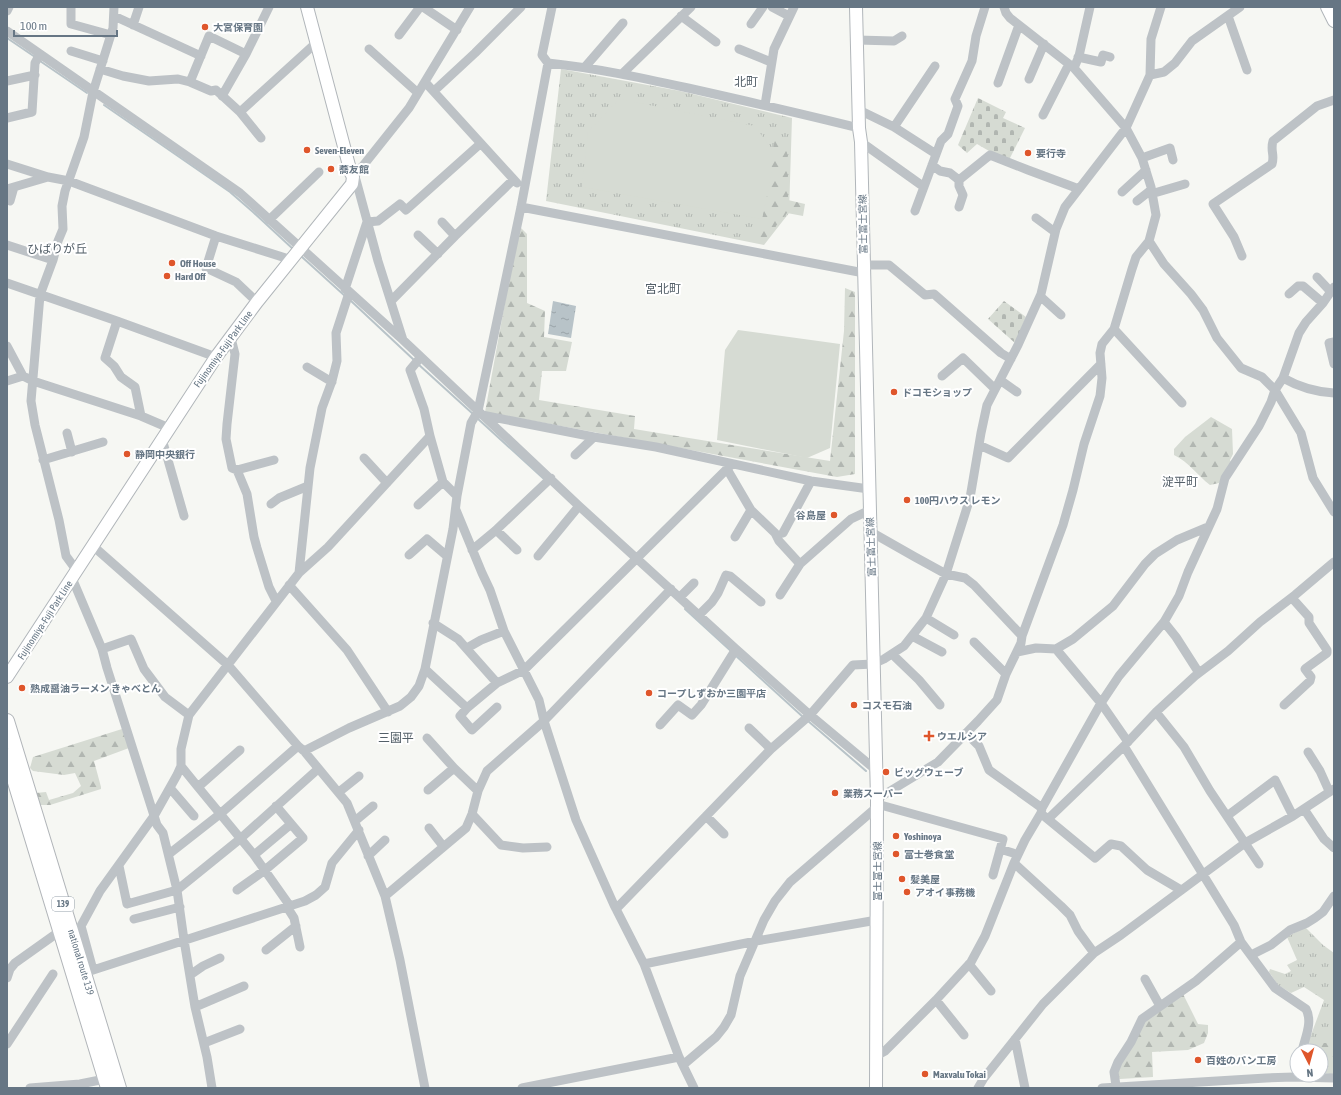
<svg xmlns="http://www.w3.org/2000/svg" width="1341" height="1095" viewBox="0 0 1341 1095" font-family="'Asap Condensed','Noto Sans JP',sans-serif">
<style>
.grass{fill:url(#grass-tufts)}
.forest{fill:url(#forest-firs)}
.cemetery{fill:url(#cemetery-stones)}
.garden{fill:#d6dbd3}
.water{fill:url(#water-ripples)}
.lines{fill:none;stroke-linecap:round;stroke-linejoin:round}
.stream{stroke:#b8c3c8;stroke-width:2}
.major-casing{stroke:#b1b6ba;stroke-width:14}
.highway-casing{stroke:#b1b5b9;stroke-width:16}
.minor{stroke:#bdc2c6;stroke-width:9}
.major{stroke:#fff;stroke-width:12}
.highway{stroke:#fff;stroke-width:14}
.poi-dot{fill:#df562b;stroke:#fff;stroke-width:1.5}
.labels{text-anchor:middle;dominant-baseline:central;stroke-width:4;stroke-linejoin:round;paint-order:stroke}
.shield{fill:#fff;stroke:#949fa9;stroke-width:1}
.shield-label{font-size:9px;font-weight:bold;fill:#667684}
.poi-label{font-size:10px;font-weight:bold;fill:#667684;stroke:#fff;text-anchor:start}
.street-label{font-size:10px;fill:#667684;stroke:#fff}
.quarter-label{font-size:12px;fill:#546069;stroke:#fff}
</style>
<defs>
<pattern id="grass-tufts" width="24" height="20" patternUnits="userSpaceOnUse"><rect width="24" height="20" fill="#d6dbd3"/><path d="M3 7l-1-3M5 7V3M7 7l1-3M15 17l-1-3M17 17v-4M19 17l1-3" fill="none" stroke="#b1b6b1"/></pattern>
<pattern id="forest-firs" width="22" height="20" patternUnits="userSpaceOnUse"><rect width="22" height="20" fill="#d6dbd3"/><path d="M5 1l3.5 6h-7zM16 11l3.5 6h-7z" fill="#b1b6b1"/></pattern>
<pattern id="cemetery-stones" width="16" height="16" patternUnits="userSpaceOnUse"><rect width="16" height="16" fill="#d6dbd3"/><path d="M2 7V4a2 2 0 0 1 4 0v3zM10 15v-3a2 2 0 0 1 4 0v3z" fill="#b1b6b1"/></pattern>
<pattern id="water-ripples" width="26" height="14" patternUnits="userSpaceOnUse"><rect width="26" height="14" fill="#b8c3c8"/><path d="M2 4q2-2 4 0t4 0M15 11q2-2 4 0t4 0" fill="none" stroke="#99a3a8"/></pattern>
</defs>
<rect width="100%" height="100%" fill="#f6f7f3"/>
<!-- grass -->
<path class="grass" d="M561,69L680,91L792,118L789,213L764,245L546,201Z
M1305,927L1323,945L1334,953V1043H1308L1324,1000L1304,987L1291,993L1278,985L1269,972L1270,969L1285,974L1291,971L1287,965L1297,960L1287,937Z"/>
<!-- forest -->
<path class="forest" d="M775,138L787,139L788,200L805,204L803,216L787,213L764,240L755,237L762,219Z
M519,226L527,234V303L545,311L544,337L572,342L566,371H542L539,400L635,416L634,429L830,461L844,331L845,288L855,292V474L837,477L485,412Z
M1211,417L1232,429L1233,454L1230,460L1233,466L1219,483L1210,485C1197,475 1189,462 1174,455V449L1185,437Z
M122,729L129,748L94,761L101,787V789L50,805H40L36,793L46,792L49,800L73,793L81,786L75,773L64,775L33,771L30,768L33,757Z
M1183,994L1198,1024L1208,1025V1033L1204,1043L1188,1050L1152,1052L1153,1077L1120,1079L1117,1078L1116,1072L1144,1021Z
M1308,1043H1334V1075L1321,1072V1051H1308Z"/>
<!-- cemetery -->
<path class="cemetery" d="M978,98L1006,112L1003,118L1025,128L1008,162L977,144L967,153L958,145Z
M1004,301L1026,317L1015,343L988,319Z"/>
<!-- garden -->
<path class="garden" d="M619,99L755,126L772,150L771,177L762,219L582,187L588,132Z
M738,330L840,344L830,448L807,458L717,440L725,350Z"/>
<!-- water -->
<path class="water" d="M553,301L576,306L571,338L548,334Z"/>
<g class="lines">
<!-- stream -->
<path class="stream" d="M7,38L35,57
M40,61L87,93
M104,105L230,192L253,212L293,249
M302,257L345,296
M350,300L414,360
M418,364L473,414
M477,418L544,479
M685,609L732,652
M735,655L803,717
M808,721L866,771"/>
<!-- major casing -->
<g class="major-casing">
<path id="major" d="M856,7L859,128L861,142L877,799L876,1088
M1327,7L1334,21
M7,677L216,357L257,302L352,184L353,177L351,173L307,7"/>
</g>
<!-- highway casing -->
<g class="highway-casing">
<path id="highway" d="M7,721L119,1088
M7,756L108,1088"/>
</g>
<!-- minor -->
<path class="minor" d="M71,7V24L111,35
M423,7L457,30
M552,7L542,55L548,63C596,68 642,78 688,88C746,101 803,114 859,128
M772,7L789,16
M7,11L9,7
M114,16L201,56
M681,16L716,42
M1228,16L1247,70
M751,24L763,7
M133,25L139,7
M7,31L240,193L403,340L579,506L736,649L810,715L876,770
M399,35L420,7
M857,40L894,41L902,36
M369,49L418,93
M739,49L771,62
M71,51L103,61
M1078,57L1101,62L1103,55L1110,57
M585,67L623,23
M1074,68L1079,56L1090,7
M100,69L123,76L149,81L178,79L190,82L211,91L216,90L240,112L261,138
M622,74L691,7
M1150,75L1164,72L1175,63L1192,41L1240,7
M1029,79L1044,44
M7,81L35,75
M190,82L209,36L246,54
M425,82L517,183
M998,83L1019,25
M434,91L475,53L521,7
M222,96L246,54L269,7
M765,105L774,49L794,7
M859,110L894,127L936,154
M240,112L317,42
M1043,115L1069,64
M7,118L32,112L35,63L40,54
M894,127L935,66
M861,142L924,187
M1142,158L1170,148L1173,160
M7,164L48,177L69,181L216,236L292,260
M932,165L940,171L950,173L959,180
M351,173L362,167L409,108L470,7
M353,177L356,180L378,261L403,340
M7,189L48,177
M1122,192L1146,170
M1151,194L1185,184
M10,201L14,187
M1137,201L1151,190
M521,207L864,273
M959,207L963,195L959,186V180L990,155L1028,170L1079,189
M915,211L941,141L948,134L958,106L955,99L972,61L976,36L985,7
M1036,218L1055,232
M269,220L319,172
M442,222L455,236
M418,235L438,254
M216,236L206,268L236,282L257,302
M1149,241L1164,264L1191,294L1203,310L1217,338L1241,368L1262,377L1275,390L1301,433L1313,478L1334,512
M7,245L53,260
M1242,256L1234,237L1213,204L1272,164C1275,155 1270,151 1273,141L1317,106L1334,100
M864,265H889L925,295L934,294L1001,353L1011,359
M1317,277L1331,292
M7,283L117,321L216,357
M345,289L367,222L378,221L400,204L406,210L480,144
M1289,294L1298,286H1303L1323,303
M1040,296L1061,315
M391,301L455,236L513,180
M117,321L105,358L114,366L121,377L135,387L141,416
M1114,329L1182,403
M229,339L232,342L235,354L227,424L226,439L232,468L237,470L247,494L254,537L257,548L269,587L276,601
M1334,342L1329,343L1334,364
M7,346L23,376
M420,358L410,370L424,409L430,436L443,482L457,496
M307,367L332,382
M942,376L963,358L995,389
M1283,378C1299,387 1315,392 1334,393
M1000,380L1017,392
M7,381L23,376L33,381L141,416L169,428
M482,415L594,437L656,447L811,481L869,489
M67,433L72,452
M162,439L184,516
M979,445L1008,458L1101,364
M575,455L594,437
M364,458L387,483
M43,460L103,442
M727,469L751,510L775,533L779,541L800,564
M237,470L274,460
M271,504L279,498L308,486
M418,505L443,482
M456,510L482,573L490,590L504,631L539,700L544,721L576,820L614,905L644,964L679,1057L694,1088
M496,530L517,550
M871,532L915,557L946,574L965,578L974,585L1022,636
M783,533L811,481
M735,537L751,510
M93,546L228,665L298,746L304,751L347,803L385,896L400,960L425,1088
M472,550L495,531L551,478
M409,555L427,539L447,556
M538,556L579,506
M77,571L66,556L59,520L35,425L31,401L40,295L53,260L58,241L63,229L62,206L65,191L84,137L93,92L113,28L114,7
M299,573L328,547L430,436
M72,578L102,649L107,668L157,825L163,833L177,890L184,940L195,1007L207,1057L212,1088
M289,585L347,650L388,712
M780,595L800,564L851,519L870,510
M680,597L694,583
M699,615L712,602L718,593L726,575L730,576L761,602
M926,618L954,635
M1164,622L1176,637L1199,673
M433,623L458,639L497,683L524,670L732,464
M912,636L942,652
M974,642L1006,674
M467,648L481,640L504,631
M102,649L131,639L144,669L165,697L189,715
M1056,649L1101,703L1128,742
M1017,652L1036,648L1056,649L1073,639L1113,606L1145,564L1155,554L1177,540L1208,527
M892,654L919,680L940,705
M425,669L467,708
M1284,705L1310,681L1311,677L1305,669L1327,653V650L1309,623V617L1292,598
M497,707L472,730L460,716L467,708L497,683
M1156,712L1184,747L1210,791L1259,864
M660,725L678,705L692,715L701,705L736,649
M749,728L771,749
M966,733L979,746L989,770L1042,808
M427,738L454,768L478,791
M1124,746L1234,925L1241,942L1275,988L1306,1009C1313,1022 1305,1038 1302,1051
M304,751L349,728L400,706L411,697L419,686L425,669L453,529L457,496L471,423L478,411L521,207L548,63
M1308,752L1320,771L1329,791
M181,766L198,787L240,750
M198,787L254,855L290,906
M170,788L194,816
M428,790L454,768
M339,792L359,776
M877,799L938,762L978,721L997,700L1006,674L1021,643L1022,636L1063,525L1073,490L1084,444L1100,396L1102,378L1100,353L1102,344L1114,329L1132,269L1136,257L1149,241L1156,215L1151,187L1142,158L1126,128L1074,68L1010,18L1006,13L1004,7
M877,804L1003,839L993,875
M1304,809L1324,839L1334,848
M472,814L501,845L523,848L547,847
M706,816L724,834
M1044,816L1095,858L1111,844L1121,846L1147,870L1181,890
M1227,816L1275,780L1293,816
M1048,819L1124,746L1156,712L1195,676L1228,651L1260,622L1295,595L1334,562
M355,821L373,806
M429,828L443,846
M1000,849L1013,853
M169,854L220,814L298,746
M254,855L291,824
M368,856L385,840
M1014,863L1061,906L1070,915L1078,931L1094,953
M119,866L127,904L177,890L240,839L318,769
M237,890L265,870L303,838L276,806
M385,896L466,828L472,814L478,791L487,771L544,721L671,589
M287,907L294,918L300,947
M616,909L771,749L810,715L853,665L873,664L884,659L904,646L926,618L946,574L970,498L981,433L987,405L1018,345L1041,294L1056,229L1065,207L1126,128L1150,75L1151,39L1161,7
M134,919L180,907
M266,950L296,926
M1251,955L1271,945L1290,930L1307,923L1315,918L1323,912L1334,896
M644,964L756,941L877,920
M969,964L991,991
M93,970L81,926L100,891L154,816L177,775L181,766V749L189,715L192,711L299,573L310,468L322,408L332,381L337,361L336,333L349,293
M87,972L305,901L316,895L325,887L332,863L359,830
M190,975L203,966L220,958
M7,978L10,969L15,963L60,931
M1145,979L1160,1006
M936,1000L964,1035
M195,1007L244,986
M1015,1039L1025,1088
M204,1043L240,1029
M7,1044L53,974
M876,1056L885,1051L936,1000L971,962L985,936L1014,863L1025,840L1041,813L1042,808L1101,703L1119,676L1164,622L1179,596L1188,572L1217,509L1225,478L1259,426L1271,402L1275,390L1283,378L1299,333L1306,322L1323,303L1334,287
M683,1065L716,1037L724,1027L731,1015L740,976L764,920L775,901L790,882L877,807
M1116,1086L1114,1072L1118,1062L1131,1042L1142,1019L1196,981L1241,942
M30,1088L80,1084L105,1079
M522,1088L679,1057
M978,1088L984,1078L1043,1004L1094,953L1121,935L1245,843L1293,816L1334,789
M1102,1088L1266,1078L1294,1077L1334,1078"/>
<!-- major -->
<use href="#major" class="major"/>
<!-- highway -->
<use href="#highway" class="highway"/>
</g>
<!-- markers -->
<g class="poi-dot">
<circle cx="205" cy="27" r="4"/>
<circle cx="307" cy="150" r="4"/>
<circle cx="1028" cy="153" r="4"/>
<circle cx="331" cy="169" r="4"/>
<circle cx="172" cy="263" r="4"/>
<circle cx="167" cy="276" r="4"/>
<circle cx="894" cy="392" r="4"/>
<circle cx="127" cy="454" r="4"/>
<circle cx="907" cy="500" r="4"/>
<circle cx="834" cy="515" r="4"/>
<circle cx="22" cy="688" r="4"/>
<circle cx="649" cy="693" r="4"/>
<circle cx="854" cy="705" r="4"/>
<path d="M927 730h4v4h4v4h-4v4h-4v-4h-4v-4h4z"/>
<circle cx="886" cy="772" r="4"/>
<circle cx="835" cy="793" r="4"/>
<circle cx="896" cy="836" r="4"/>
<circle cx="896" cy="854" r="4"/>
<circle cx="902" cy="879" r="4"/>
<circle cx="907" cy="892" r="4"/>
<circle cx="1198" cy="1060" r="4"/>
<circle cx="925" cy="1074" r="4"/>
</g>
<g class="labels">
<!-- shield labels -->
<rect class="shield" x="52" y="897" width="22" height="14" rx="3"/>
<g class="shield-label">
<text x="63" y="904">139</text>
</g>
<!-- poi labels -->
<g class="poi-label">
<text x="213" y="27">大宮保育園</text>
<text x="315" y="150">Seven-Eleven</text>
<text x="1036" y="153">要行寺</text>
<text x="339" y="169">蕎友館</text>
<text x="180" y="263">Off House</text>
<text x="175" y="276">Hard Off</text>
<text x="902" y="392">ドコモショップ</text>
<text x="135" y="454">静岡中央銀行</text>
<text x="915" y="500">100円ハウス レモン</text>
<text x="826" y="515" text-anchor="end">谷島屋</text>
<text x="30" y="688">熟成醤油ラーメン きゃべとん</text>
<text x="657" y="693">コープしずおか三園平店</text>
<text x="862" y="705">コスモ石油</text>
<text x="937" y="736">ウエルシア</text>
<text x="894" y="772">ビッグウェーブ</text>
<text x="843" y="793">業務スーパー</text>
<text x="904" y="836">Yoshinoya</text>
<text x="904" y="854">富士巻食堂</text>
<text x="910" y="879">髪美屋</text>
<text x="915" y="892">アオイ事務機</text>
<text x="1206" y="1060">百姓のパン工房</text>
<text x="933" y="1074">Maxvalu Tokai</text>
</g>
<!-- street labels -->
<g class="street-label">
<text transform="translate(863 224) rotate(-91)">富士富士宮線</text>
<text transform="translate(223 349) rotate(-54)">Fujinomiya-Fuji Park Line</text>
<text transform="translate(871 547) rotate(-92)">富士富士宮線</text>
<text transform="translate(45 620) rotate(-57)">Fujinomiya-Fuji Park Line</text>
<text transform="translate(877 871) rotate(-90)">富士富士宮線</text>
<text transform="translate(81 962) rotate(73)">national route 139</text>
</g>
<!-- quarter labels -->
<g class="quarter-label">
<text x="746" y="82">北町</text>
<text x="57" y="249">ひばりが丘</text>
<text x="663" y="289">宮北町</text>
<text x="1180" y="482">淀平町</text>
<text x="396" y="738">三園平</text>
</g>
</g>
<!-- border -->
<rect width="1341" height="1095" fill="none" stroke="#667684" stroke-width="16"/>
<!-- north arrow -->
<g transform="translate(1309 1063) rotate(174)"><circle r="19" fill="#ffffff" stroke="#c2c8ce"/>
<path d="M0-3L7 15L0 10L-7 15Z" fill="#df562b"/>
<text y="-6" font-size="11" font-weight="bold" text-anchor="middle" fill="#667684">N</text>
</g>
<!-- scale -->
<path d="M14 30v6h103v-6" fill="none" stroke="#667684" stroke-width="2"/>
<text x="20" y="30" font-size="12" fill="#667684" stroke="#ffffff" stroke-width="3" paint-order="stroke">100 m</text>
</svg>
